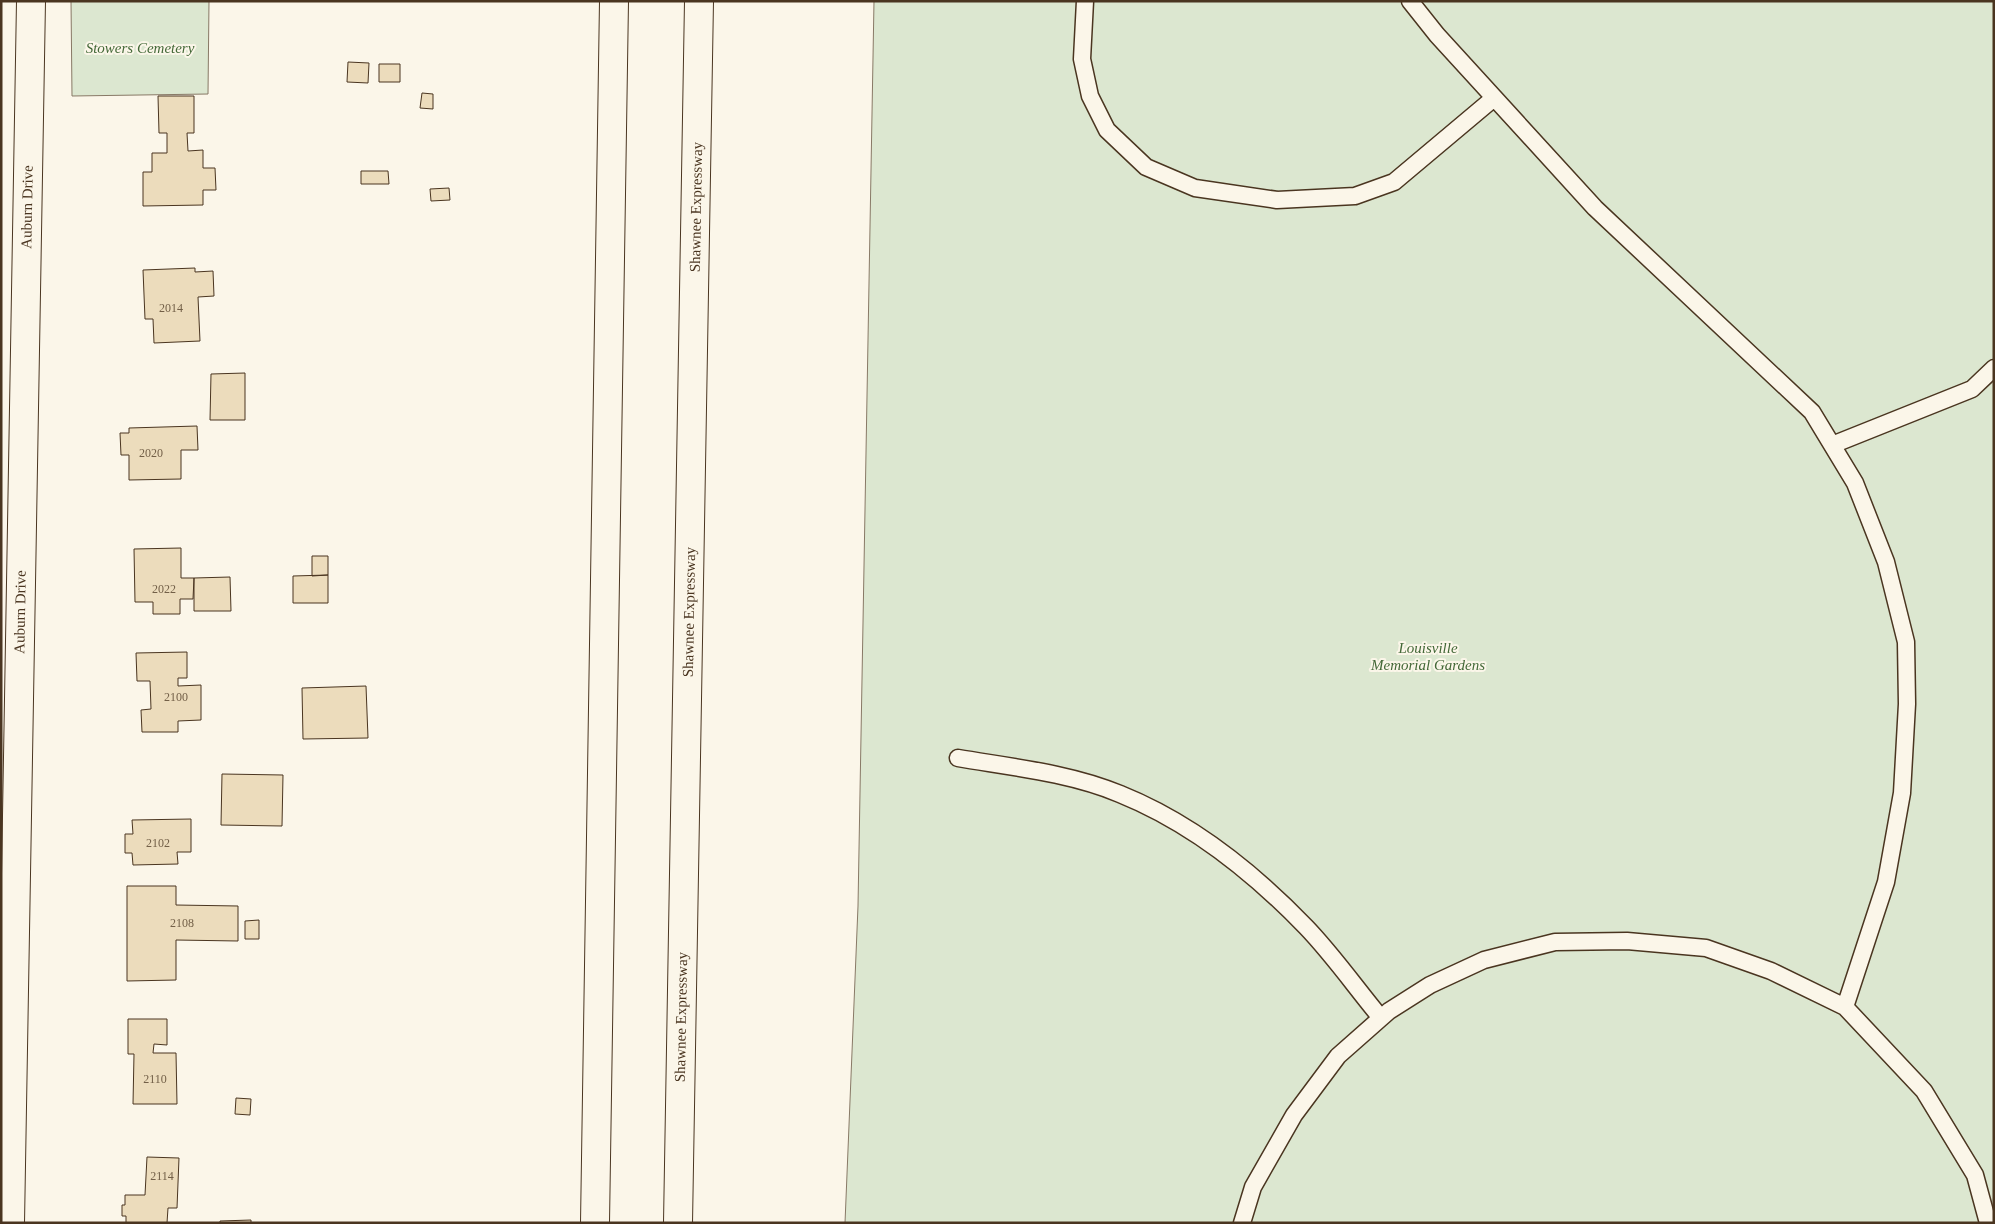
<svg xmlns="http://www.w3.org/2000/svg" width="1995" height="1224" viewBox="0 0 1995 1224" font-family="'Times New Roman',serif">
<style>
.green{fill:#dce7d0;stroke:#887966}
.building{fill:#ecdcbc;stroke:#4a3520}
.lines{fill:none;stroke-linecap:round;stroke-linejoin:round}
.service-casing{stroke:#4a3520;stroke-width:19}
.minor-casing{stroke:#4a3520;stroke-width:30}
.motorway-casing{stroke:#4a3520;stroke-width:30}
.service{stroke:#fbf6e9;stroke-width:16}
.minor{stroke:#fbf6e9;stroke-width:28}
.motorway{stroke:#fbf6e9;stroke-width:28}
.labels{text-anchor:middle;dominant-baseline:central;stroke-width:4;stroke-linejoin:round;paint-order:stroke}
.number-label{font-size:12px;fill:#725f47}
.park-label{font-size:15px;font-style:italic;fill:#436837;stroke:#fbf6e9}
.street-label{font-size:15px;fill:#4a3520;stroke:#fbf6e9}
</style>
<rect width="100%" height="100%" fill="#fbf6e9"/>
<!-- green -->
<path class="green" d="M71,1H209L208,94L72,96Z
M874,1H1994V1223H845L858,906Z"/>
<!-- building -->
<path class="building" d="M348,62L369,63L368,83L347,82Z
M379,64H400V82H379Z
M422,93L433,94V109L420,108Z
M158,96H194V133H187L188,151L203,150V168H215L216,190H203V205L143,206V172H152V153H167V133H159Z
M361,171H388L389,184H361Z
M449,188L450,200L431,201L430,189Z
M195,268V272L213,271L214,296L198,297L200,341L154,343L153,319H145L143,270Z
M245,373V420H210L211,374Z
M197,426L198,450H181V479L129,480V455H121L120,433H129V428Z
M181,548V578H194L193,599H180V614H153V602H135L134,549Z
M312,556H328V575L312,576Z
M328,575V603H293V576Z
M230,577L231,611H194V578Z
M187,652V678H178V686L201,685V720L178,721V732H142L141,710L151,709L150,681H137L136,653Z
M366,686L368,738L303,739L302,688Z
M222,774L283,775L282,826L221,825Z
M191,819V852H177L178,864L133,865L132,853H125V834H133L132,820Z
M127,886H176V905L238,906V941L176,940V980L127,981Z
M259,920V939H245V921Z
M128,1019H167V1045L154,1044L153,1053H176L177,1104H133L134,1054H128Z
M236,1098L251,1099L250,1115L235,1114Z
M147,1157L179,1158L177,1208H168L167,1223H126V1216H122V1205H125V1195H145Z
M251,1220V1223H220V1221Z"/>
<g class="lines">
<!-- service casing -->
<g class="service-casing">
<path id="service" d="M1085,1L1082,59L1090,96L1107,130L1146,167L1195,188L1277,200L1355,196L1394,182L1494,98
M1410,1L1437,35L1595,208L1812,412L1855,483L1886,562L1906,642L1907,704L1902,793L1886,882L1845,1007
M1832,445L1972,389L1994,368
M958,758C1011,767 1070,773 1120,794C1192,823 1253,872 1306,927C1333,955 1356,988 1381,1018
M1242,1223L1253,1187L1294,1115L1338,1056L1389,1011L1430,985L1484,960L1555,942L1627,941L1706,948L1771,971L1845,1007L1924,1091L1975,1175L1988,1223"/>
</g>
<!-- minor casing -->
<g class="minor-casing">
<path id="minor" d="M10,1223L31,1"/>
</g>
<!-- motorway casing -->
<g class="motorway-casing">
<path id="motorway" d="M595,1223L614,1
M678,1223L699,1"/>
</g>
<!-- service -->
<use href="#service" class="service"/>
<!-- minor -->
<use href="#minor" class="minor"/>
<!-- motorway -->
<use href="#motorway" class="motorway"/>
</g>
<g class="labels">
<!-- number labels -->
<g class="number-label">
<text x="171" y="308">2014</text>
<text x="151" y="453">2020</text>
<text x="164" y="589">2022</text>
<text x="176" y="697">2100</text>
<text x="158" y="843">2102</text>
<text x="182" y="923">2108</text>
<text x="155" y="1079">2110</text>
<text x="162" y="1176">2114</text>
</g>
<!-- park labels -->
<g class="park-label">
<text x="140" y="48">Stowers Cemetery</text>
<text x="1428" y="648">Louisville<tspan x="1428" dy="17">Memorial Gardens</tspan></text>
</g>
<!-- street labels -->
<g class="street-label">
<text transform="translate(27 207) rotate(-89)">Auburn Drive</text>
<text transform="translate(696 207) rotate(-89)">Shawnee Expressway</text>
<text transform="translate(20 612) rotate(-89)">Auburn Drive</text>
<text transform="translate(689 612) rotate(-89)">Shawnee Expressway</text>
<text transform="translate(681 1017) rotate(-89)">Shawnee Expressway</text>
</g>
</g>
<!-- border -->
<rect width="1995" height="1224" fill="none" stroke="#4a3520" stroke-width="5"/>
</svg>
